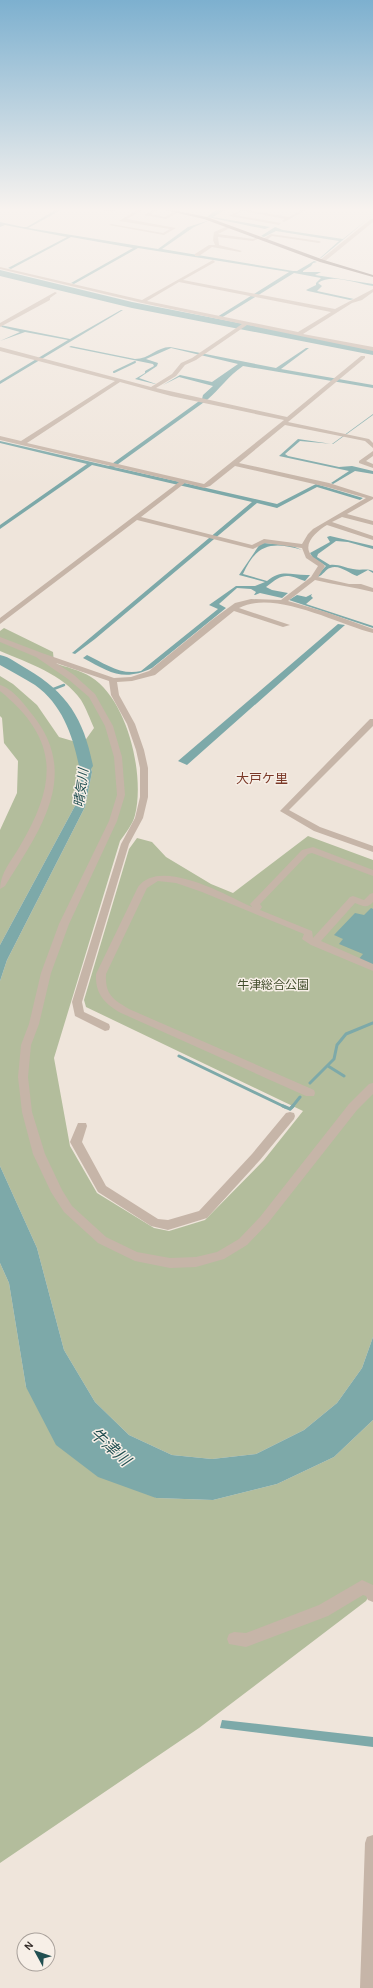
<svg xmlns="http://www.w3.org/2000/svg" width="373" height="1988" viewBox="0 0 373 1988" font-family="'Alegreya Sans','Noto Sans JP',sans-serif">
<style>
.green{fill:#b3bd9c}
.water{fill:#7da9a9}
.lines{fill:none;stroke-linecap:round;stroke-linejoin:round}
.stream-far3{stroke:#7da9a9;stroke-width:2}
.stream-far2{stroke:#7da9a9;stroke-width:2.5}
.stream-far1{stroke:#7da9a9;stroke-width:3}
.stream{stroke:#7da9a9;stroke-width:3.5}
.river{fill:#7da9a9;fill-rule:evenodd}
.minor{fill:#c6b5a8;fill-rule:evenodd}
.major{fill:#74625a;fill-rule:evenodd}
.labels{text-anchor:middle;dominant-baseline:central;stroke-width:3;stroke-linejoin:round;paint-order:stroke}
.park-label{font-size:12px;fill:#444f2e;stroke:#f7efe7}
.neighbourhood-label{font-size:13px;fill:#7b3928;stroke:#f7efe7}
.water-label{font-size:13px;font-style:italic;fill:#214f51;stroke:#f7efe7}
.near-water-label{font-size:16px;font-style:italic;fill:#214f51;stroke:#f7efe7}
</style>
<rect width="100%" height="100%" fill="#efe5db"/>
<!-- green -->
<path class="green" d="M4,628L53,652L54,663C66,667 80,670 91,677C128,700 145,776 135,815C133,824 125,834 120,841L54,1058L70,1146L97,1193L154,1228L169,1231L205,1220L264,1160L303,1111L86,1007L84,1000L129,849L137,838L152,842L166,857L211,884L233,893L308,836L373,860V1337L362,1368L337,1403L304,1430L256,1454L212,1459L172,1455L129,1435L95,1402L64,1350L37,1248L0,1166V981L7,960L85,807L92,772L84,742L94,728C90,719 86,708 81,700C63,674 28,663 0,651V631Z
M0,676L13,684L37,705L59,737L76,742L82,772L76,804L0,945V830L17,793L18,761L4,743L2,718L0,716Z
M0,1263L9,1283L26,1387L156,1498L213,1500L277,1484L334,1457L373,1420V1589L366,1601L199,1728L0,1863Z"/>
<!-- water -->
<path class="water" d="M57,209H63L28,228L158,249L188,227L207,221H208L194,227L162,249L293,271H297L314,261L317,262L313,263L311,266L303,271V272H330H321L315,275L373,284V286C357,284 332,273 318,283L322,286L317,291L354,299L350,300L308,291L306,290L316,285V283L321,278L294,273L221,318L217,317L289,272L138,248L74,284L71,283L133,248L71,237L11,269L8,268L67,237L5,225L0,227V222L23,227H27Z
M217,209H227L213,217L270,227L265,229L207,217Z
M373,215L321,258H320L339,241L276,231L264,237L261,236L275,227L283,230L343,239Z
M121,310H123L0,384V381L68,340L25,332L0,341L20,332L2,327L0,325L70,339Z
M71,346L135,359C149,359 157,347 170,347L276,368L306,348H309L281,369L373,385V388L243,366C228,376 220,389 207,400L114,467L277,504L316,484L363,498L360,500L317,487L277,508L257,503L95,639L75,654L72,653L252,502L92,465L0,529V525L87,464L0,443V441L109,466L202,399L203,395L213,386L179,377L163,385L180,375L212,382L238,364L171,348L146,359L158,363L157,366L139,378L156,384H155L135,379L145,373V371L154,366L153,364L69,347Z
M373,414V415L333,444L300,441L285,454L288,456L339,467L352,466L373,471V474L355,471L333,484L331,483L349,471L279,456L298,439L332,444Z
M330,536L373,546V549L348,542L336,541L318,554L317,557L330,565C339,564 345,568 353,569C361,571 366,568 373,571V573L368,570L357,576C349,574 340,564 330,568C326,569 323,575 318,577L319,573L326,566L313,558L310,553L330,542L327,537Z
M263,543L290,545L302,550C272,541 256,544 243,574L267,581C283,568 291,576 310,575L305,581C285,573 282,574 266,587L272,590L288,593L282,598L260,593L255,595H254L256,592L251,589L237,588L219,604L226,608L152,668C123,682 109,672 83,658L87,655C104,663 121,676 141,671L218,609L209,605L236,586H255L265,582L239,575L260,544Z
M312,594L311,596L313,598L306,604L373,626V628L289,600L297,595L306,597Z
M338,624L345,625L187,765L178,761Z
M76,742H84L92,772L85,807L7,960L0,981V945L76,804L82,772Z
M371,908L373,909V965L358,960L363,954L339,944L343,939L334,935L355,913L364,915Z
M0,1166L37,1248L64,1350L95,1402L129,1435L172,1455L212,1459L256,1454L304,1430L337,1403L362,1368L373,1337V1420L334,1457L277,1484L213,1500L156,1498L98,1477L56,1445L26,1387L9,1283L0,1263Z
M222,1720L373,1737V1747L220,1728Z"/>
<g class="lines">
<!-- stream-far3 -->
<path class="stream-far3" d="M114,372L135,362"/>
<!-- stream-far2 -->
<path class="stream-far2" d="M51,690L64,685"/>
<!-- stream-far1 -->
<path class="stream-far1" d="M179,1056L285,1107
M328,1066L344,1076
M310,1083L334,1059L337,1045L346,1034L373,1023
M292,1107L300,1097"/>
<!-- stream -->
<path class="stream" d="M283,1106L290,1109L293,1106"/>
<!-- river -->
<path class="river" d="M0,270L132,302L373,349V355L132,308L0,276Z
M0,655C10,657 18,664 27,669C68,693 84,720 93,766L91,769H81L79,766C73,736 62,704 35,685C24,678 12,672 0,665Z"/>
<!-- minor -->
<path class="minor" d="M97,209H117L111,212Z
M139,209H144L127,219L176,228L164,235L109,225L111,224L163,233L170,229L119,221Z
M155,209H160L151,214L165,217L177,210L181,211L166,219L144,215Z
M242,209L289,217L303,209H308L284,222L282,221L285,219L243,211L235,215L281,223L279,225L229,216Z
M371,219H373V222L324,262H320V260Z
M228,226L230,228L218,234L253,239L258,237L260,238L253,241L218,237L219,245L242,251L240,252L212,247L199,256H195V254L209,245H215L213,240L214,232Z
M271,234L319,241L321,242L319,243L272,236L265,241L261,240Z
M213,260L215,262L183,280L335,309L373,289V292L362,300L352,303L303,334L373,347V351L247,325L196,360L185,365L176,376L156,388L287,417L361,356H365V358L288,422L369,439L373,443V448L365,441L285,425L239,463L329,483L373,497V499L347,514L373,521V525L342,517L332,522L373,536V540L327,525C317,531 300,545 313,557C317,560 322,562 325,566L318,577L349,584H361L373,588V592C354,587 335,585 315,580L288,601L326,612L373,629V633C337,624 274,589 239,608L290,625L283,627L234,611L155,675L132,681L117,682L119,695L135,724L144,750L148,768V797L143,818L129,844L82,1002L84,1012L109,1024L110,1027L109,1030L105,1031L75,1016L72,1002L121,844L135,818L140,797V768L136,750L127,724L111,695L109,681L56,663L74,675L95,694L113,726L122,757L125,795L117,821L69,924L51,973L39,1024L31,1045L28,1077L32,1112L45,1154L62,1190L72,1206L106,1237L137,1252L170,1258L196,1257L217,1252L239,1239L260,1217L349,1104L369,1084L373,1083V1094L357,1110L268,1223L247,1245L224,1259L196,1267L170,1268L135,1261L98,1243L64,1212L51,1192L33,1154L22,1112L18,1077L21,1045L29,1024L41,973L59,924L109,821L117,795L114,757L105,726L89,697L68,679L36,657L0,642V637L42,653L114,678L131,677L149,671L213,619L235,603L251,599L281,600L311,577L318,566L306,558L302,548L265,543L253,549L137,520L0,624V618L179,482L0,440V436L21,441L115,381L0,351V347L151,387L172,374L181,363L192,358L242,324L142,303L0,269V267L142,300ZM179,282L331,312L298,332L147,301ZM120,382L171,396L284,420L204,484L27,443ZM235,466L327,487L366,498L313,529L308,534L302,544L264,539L252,545L141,517L185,483L204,488L210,486Z
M55,292L57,293L50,298V300L0,327V323Z
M373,451V456L366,461L373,464V468L359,463V461Z
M0,685C12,688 24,704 31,713C82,774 40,830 5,886L0,889C0,873 12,860 20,846C57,783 60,740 0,691Z
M370,719H373V726L289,810L320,827L373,846V852L314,831L280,811Z
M313,847L373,870V876L312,853L308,854L260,904L262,907L260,910L312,931L313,938L350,897L353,896L364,900L370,894L373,893V902C367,909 363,906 355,903L321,941L373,964V971L311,945L302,939L304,934L202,892L176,883L158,881L147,888L106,974C105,994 112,999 129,1009L314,1090L315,1093L314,1096H306L121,1013C105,1004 95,994 96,974L138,887C160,857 226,895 252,907L250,904L252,902L302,850Z
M290,1112L294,1113L295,1116L294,1119L260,1160L207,1218L168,1230L151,1226L98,1192L70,1142L78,1123H86L87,1126L82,1142L106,1186L158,1219L168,1220L199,1211L252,1154L286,1113Z
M362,1580L373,1585V1602L368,1600L366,1596L363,1595L328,1616L246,1647L229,1644L227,1639L229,1634L234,1632L246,1633L319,1605Z
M373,1835V1988H360L365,1843L367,1837Z"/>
<!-- major -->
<path class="major" d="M160,209H167L207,217L324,260L373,275V277L320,262L204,219Z"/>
</g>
<!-- sky -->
<linearGradient id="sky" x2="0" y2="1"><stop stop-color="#7db0cf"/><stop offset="0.43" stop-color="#f8f3ef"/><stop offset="1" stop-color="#f8f3ef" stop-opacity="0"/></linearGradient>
<rect width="373" height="487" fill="url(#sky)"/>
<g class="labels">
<!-- park labels -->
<g class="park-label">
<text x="273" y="985">牛津総合公園</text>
</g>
<!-- neighbourhood labels -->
<g class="neighbourhood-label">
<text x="262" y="779">大戸ケ里</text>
</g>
<!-- water labels -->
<g class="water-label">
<text transform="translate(82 788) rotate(-83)">晴気川</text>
</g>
<!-- near-water labels -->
<g class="near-water-label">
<text transform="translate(110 1447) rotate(42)">牛津川</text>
</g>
</g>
<!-- north arrow -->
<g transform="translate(36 1952) rotate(310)"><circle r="19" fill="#f7efe7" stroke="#a9a19b"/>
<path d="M0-3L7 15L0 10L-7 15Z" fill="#214f51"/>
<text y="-6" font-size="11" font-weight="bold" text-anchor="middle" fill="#332b28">N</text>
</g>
</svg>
